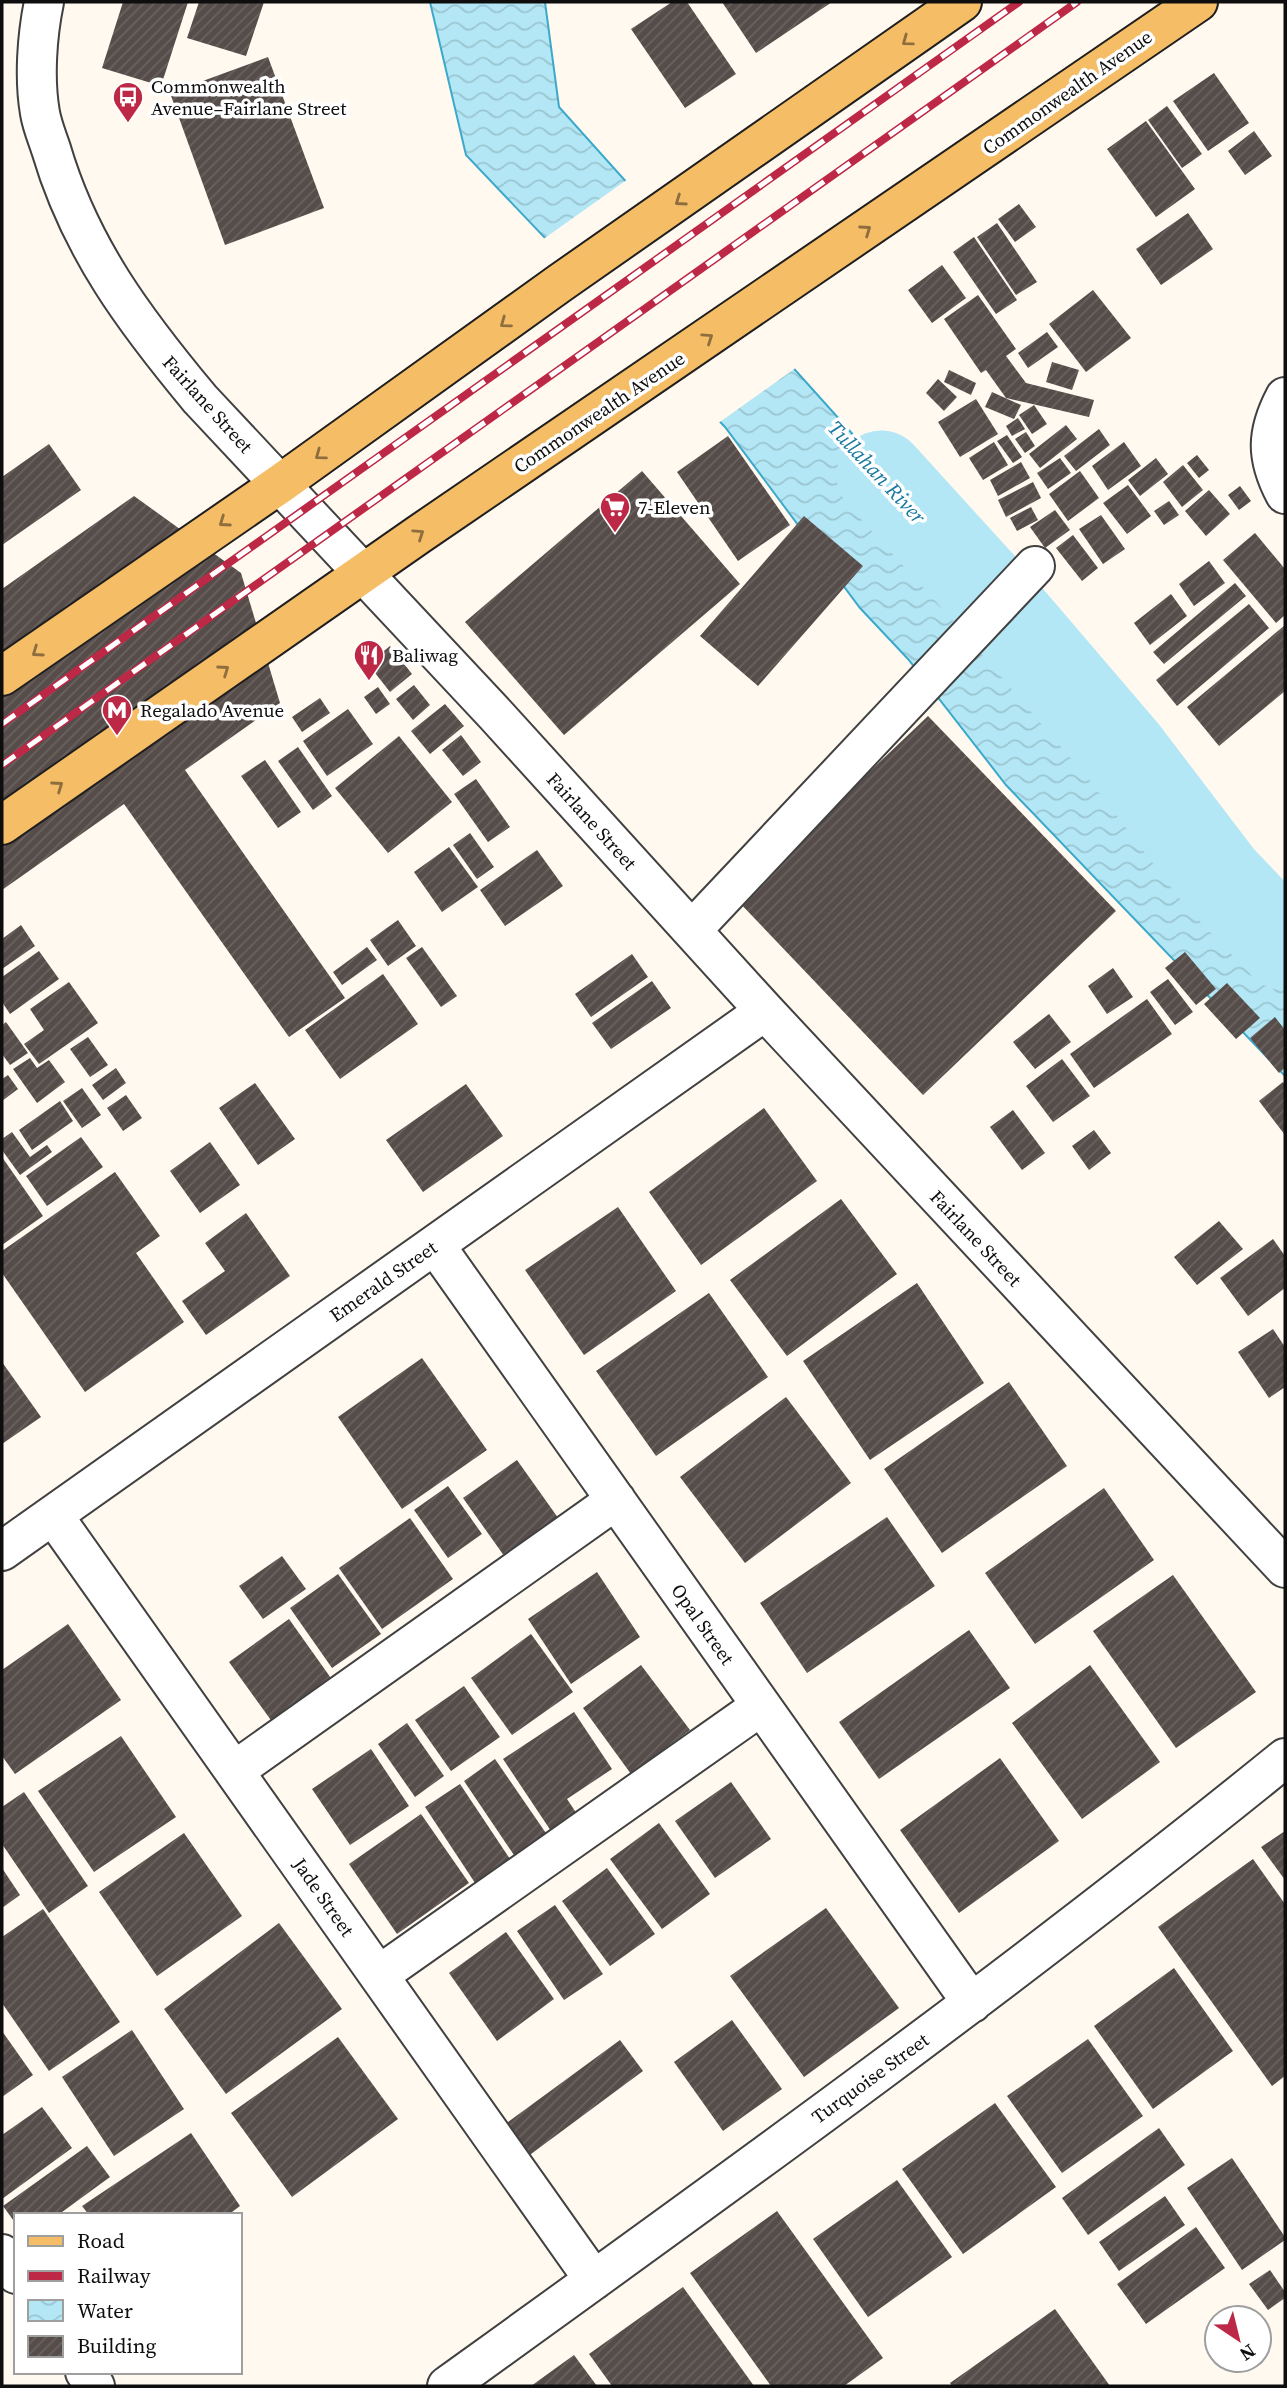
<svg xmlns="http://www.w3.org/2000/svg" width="1287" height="2388" viewBox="0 0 1287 2388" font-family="'Source Serif 4',serif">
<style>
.water{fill:url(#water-waves);stroke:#3ca9cb;stroke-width:2}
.pier{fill:#fff9ef}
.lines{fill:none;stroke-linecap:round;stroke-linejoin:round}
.river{stroke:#b4e7f5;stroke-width:89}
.building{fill:url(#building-hatch)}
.minor-casing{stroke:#414141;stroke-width:42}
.major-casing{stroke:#1f1f1f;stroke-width:42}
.minor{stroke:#fff;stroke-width:38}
.major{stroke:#f6bd67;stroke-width:38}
.rail-casing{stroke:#bc2846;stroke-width:8}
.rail{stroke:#fff;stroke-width:5;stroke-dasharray:16;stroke-linecap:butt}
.oneway{stroke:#8e6e3f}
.labels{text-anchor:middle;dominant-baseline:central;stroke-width:7;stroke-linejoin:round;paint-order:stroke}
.poi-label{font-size:19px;fill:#0e0e0e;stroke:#fff;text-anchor:start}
.street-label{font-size:19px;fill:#0e0e0e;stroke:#fff}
.water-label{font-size:21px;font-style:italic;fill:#19799e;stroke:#fff}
</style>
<defs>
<pattern id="water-waves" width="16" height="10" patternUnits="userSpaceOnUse" patternTransform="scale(1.75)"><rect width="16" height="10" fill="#b4e7f5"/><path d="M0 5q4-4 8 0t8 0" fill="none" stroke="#9ac5d1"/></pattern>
<pattern id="building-hatch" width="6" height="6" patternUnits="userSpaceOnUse" patternTransform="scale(1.75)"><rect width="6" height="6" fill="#564d4a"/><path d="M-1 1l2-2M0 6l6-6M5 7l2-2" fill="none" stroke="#696260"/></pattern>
</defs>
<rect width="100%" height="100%" fill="#fff9ef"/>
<!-- water -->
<path class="water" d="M430,2H545L559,107L849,430L1076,699L1285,936V1076L1006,785L908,659L860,608L725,427L466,155Z"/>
<!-- pier -->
<path class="pier" d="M628,179L797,367L717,424L542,240Z"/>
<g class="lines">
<!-- river -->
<path class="river" d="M881,475L982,586L1124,752L1220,878L1285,946"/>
</g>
<!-- building -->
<path class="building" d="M123,2H188L161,86L102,68Z
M199,2H264L246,56L187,38Z
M672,2H687L736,74L685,108L631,29Z
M722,2H832L756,53Z
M268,57L324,208L225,245L170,93Z
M1214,73L1249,123L1208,151L1173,101Z
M1167,106L1202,154L1182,168L1148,120Z
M1146,121L1195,189L1156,217L1107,149Z
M1254,131L1272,156L1245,175L1228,151Z
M1019,204L1036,227L1015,242L998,219Z
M1188,213L1213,249L1161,285L1136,249Z
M997,223L1037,282L1016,295L977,237Z
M974,237L1017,300L996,314L953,252Z
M942,265L966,298L932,323L908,290Z
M1093,290L1131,338L1086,372L1049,324Z
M978,295L1016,349L1006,356L1026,383L1094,400L1089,417L1006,398L986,370L981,373L944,319Z
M1047,332L1058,347L1028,368L1018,353Z
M1052,362L1079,370L1072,390L1046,382Z
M949,370L976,383L971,395L944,382Z
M938,379L957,397L944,411L926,393Z
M992,392L1021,405L1014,419L985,407Z
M976,399L998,434L960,457L938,422Z
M1034,405L1047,424L1032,434L1019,415Z
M1018,418L1025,429L1012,436L1006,426Z
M1066,425L1077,439L1040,468L1029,454Z
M1099,429L1110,445L1076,471L1064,456Z
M1026,432L1035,446L1025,453L1015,439Z
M1007,435L1022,457L1013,463L997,441Z
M728,436L790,525L738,561L677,472Z
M994,442L1008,465L983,480L969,458Z
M1124,442L1141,466L1108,490L1092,466Z
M49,444L81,490L2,545V477Z
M1197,455L1209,470L1199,478L1187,463Z
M1060,458L1071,473L1048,489L1037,473Z
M1156,458L1168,474L1140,496L1128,480Z
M1021,462L1030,478L998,496L990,480Z
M1183,465L1203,490L1182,507L1163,482Z
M642,471L740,584L564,735L465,622Z
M1080,471L1099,498L1068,521L1049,494Z
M1033,482L1041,498L1006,517L998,500Z
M1128,485L1151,516L1127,534L1103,503Z
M1240,486L1251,501L1239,510L1228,495Z
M1209,490L1230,514L1206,536L1185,511Z
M134,496L241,573L280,703L185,770L345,998L289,1037L124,804L2,890V589Z
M1169,501L1179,515L1164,525L1154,511Z
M1031,507L1038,520L1017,531L1010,518Z
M1055,510L1070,530L1045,548L1030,527Z
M1101,515L1125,549L1103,564L1079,529Z
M804,516L863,566L758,686L700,636Z
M1255,533L1285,569V615L1276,623L1223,560Z
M1073,535L1098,568L1082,581L1056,548Z
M1209,561L1225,583L1194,606L1179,584Z
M1235,583L1246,596L1164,664L1153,652Z
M1171,594L1187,616L1150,645L1134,623Z
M1249,604L1269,628L1177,706L1156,680Z
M1285,625V691L1219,746L1187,707Z
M390,646L412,674L390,692L368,664Z
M414,685L430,705L413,720L396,699Z
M378,687L390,704L376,714L364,697Z
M320,698L330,713L302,732L292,717Z
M445,704L464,726L430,754L411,731Z
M348,709L373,744L327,776L303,741Z
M928,716L1116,911L923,1095L736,899Z
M461,735L481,762L463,776L442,750Z
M399,736L452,802L388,853L335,788Z
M298,747L332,796L313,810L278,761Z
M265,760L301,812L278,828L241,776Z
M476,779L510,827L488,842L454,794Z
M470,833L494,867L477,879L453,845Z
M449,847L478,887L442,912L414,872Z
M537,850L563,886L505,926L480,890Z
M398,920L416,946L388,966L370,940Z
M21,925L35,946L2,969V939Z
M367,947L377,960L342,985L333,972Z
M422,947L457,996L441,1007L406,958Z
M39,951L59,979L10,1014L2,1002V977Z
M1185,952L1216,989L1196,1005L1165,968Z
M632,954L648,977L591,1017L575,994Z
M1113,968L1133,997L1107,1014L1088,986Z
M383,974L418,1024L340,1079L305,1030Z
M1168,979L1193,1012L1175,1025L1150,992Z
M652,981L671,1008L611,1049L592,1023Z
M69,982L98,1023L39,1064L24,1044L44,1030L30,1009Z
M1227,983L1260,1018L1236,1039L1204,1004Z
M1147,999L1172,1034L1094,1088L1070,1054Z
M1049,1014L1071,1042L1035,1069L1013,1042Z
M1275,1017L1285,1030V1068L1279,1073L1250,1038Z
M6,1022L28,1053L10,1065L2,1054V1025Z
M88,1037L108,1065L90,1077L70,1049Z
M30,1058L37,1068L49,1060L65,1082L37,1103L13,1069Z
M1062,1059L1090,1096L1053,1122L1026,1086Z
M116,1068L126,1083L103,1100L92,1085Z
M8,1075L18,1089L2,1101V1079Z
M1283,1082L1285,1085V1135L1259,1101Z
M255,1083L295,1139L258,1165L219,1108Z
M466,1084L503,1136L423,1192L386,1140Z
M82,1088L101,1115L82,1128L63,1101Z
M126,1095L142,1118L123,1131L107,1108Z
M60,1101L73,1121L32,1150L19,1130Z
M764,1108L817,1181L701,1265L649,1192Z
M1013,1110L1045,1153L1022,1170L990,1127Z
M1094,1130L1111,1153L1089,1170L1072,1146Z
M12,1132L30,1157L47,1145L52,1152L20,1175L2,1150V1139Z
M81,1137L103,1167L47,1206L26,1176Z
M210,1142L240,1185L200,1213L170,1171Z
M2,1157L43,1216L2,1245Z
M115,1172L160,1236L136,1253L184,1322L85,1392L2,1273V1251Z
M841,1199L897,1274L787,1356L730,1280Z
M618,1207L676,1291L584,1355L525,1270Z
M246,1213L290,1276L206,1335L182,1301L225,1271L205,1243Z
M1219,1221L1243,1249L1197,1285L1174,1257Z
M1273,1239L1285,1256V1288L1248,1316L1220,1278Z
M917,1283L984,1383L870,1460L803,1361Z
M709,1293L768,1377L656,1456L596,1371Z
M1273,1329L1285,1347V1387L1269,1398L1238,1352Z
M422,1358L487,1450L402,1509L338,1417Z
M2,1362L41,1417L2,1444Z
M1009,1382L1067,1466L942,1553L884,1469Z
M786,1397L851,1483L745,1563L680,1477Z
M517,1460L561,1522L507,1560L463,1498Z
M448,1486L482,1534L448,1558L414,1510Z
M1104,1488L1154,1560L1035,1644L985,1573Z
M887,1517L935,1586L807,1673L760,1603Z
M410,1518L453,1579L382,1629L339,1568Z
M282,1556L306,1589L263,1619L239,1586Z
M597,1572L640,1637L571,1684L528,1619Z
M338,1574L381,1634L332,1668L290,1608Z
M1173,1575L1256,1692L1176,1748L1093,1631Z
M289,1619L333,1681L273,1723L229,1662Z
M68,1624L121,1700L15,1774L2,1756V1670Z
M969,1630L1010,1688L879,1779L839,1722Z
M531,1634L573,1692L512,1735L471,1678Z
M641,1665L690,1730L631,1774L583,1708Z
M1090,1665L1160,1762L1082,1819L1012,1723Z
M464,1686L500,1737L451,1771L415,1720Z
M574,1712L612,1769L567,1799L583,1823L557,1840L503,1759Z
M407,1723L444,1776L415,1797L378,1744Z
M121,1736L176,1817L94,1872L38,1791Z
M371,1749L409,1806L350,1845L312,1789Z
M1000,1758L1059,1841L959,1913L900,1830Z
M495,1759L550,1839L518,1861L464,1781Z
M731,1782L771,1839L715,1878L675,1821Z
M460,1784L514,1865L479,1889L425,1807Z
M24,1792L88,1886L49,1913L2,1844V1807Z
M421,1814L469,1883L397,1934L349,1864Z
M659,1823L710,1894L662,1929L610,1859Z
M1285,1831V1880L1261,1847Z
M184,1833L242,1916L157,1976L99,1892Z
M1253,1859L1285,1904V2076L1272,2086L1158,1927Z
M2,1868L20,1895L2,1908Z
M607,1868L655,1934L610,1966L562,1901Z
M555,1905L603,1974L564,2000L517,1931Z
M826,1908L899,2008L804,2077L730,1976Z
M43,1909L120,2022L49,2071L2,2003V1937Z
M279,1923L342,2009L226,2094L164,2009Z
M506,1932L554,1999L497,2041L449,1973Z
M1174,1968L1233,2051L1153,2109L1094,2026Z
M732,2020L782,2089L723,2131L674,2062Z
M132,2030L184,2109L114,2156L62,2077Z
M2,2031L33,2075L2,2097Z
M338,2037L398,2119L292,2197L231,2113Z
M1088,2039L1143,2116L1062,2173L1007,2096Z
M620,2040L643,2071L527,2157L504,2125Z
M995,2103L1056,2187L963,2254L902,2169Z
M42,2107L72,2148L2,2199V2135Z
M1159,2128L1185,2165L1088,2235L1062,2198Z
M191,2133L240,2206L228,2215H89L82,2206Z
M87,2146L110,2177L58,2215H16V2224L3,2206Z
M1232,2158L1285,2237V2240L1242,2270L1187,2188Z
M897,2180L952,2257L868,2317L813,2239Z
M1165,2196L1185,2225L1119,2271L1099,2242Z
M777,2211L883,2358L844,2386H771L690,2273Z
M1196,2227L1225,2268L1146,2324L1117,2284Z
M1270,2270L1285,2292V2298L1268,2310L1249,2284Z
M683,2287L754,2386H612L589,2354Z
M1055,2309L1110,2386H952L950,2383Z
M574,2355L597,2386H531Z"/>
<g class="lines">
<!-- minor casing -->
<g class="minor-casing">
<path id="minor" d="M44,2C37,36 34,79 40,113C42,125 47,137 51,149C80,248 135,321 200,399L495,714L765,1011L1285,1568
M1285,397C1266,433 1266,458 1285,494
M692,930L1035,566
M435,1245L972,2003
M53,1515L594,2280
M2,1551L765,1011
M234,1771L616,1500
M379,1975L761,1706
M2,2254L16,2274
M85,2372L95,2386
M447,2386C730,2182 1014,1978 1285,1758"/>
</g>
<!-- major casing -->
<g class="major-casing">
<path id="major" d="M2,676L280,484L560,283L962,2
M2,825L418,535L1198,2"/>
</g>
<!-- minor -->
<use href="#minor" class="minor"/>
<!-- major -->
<use href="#major" class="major"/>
<!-- rail casing -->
<g class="rail-casing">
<path id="rail" d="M2,724L1019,2
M2,765L1077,2"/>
</g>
<!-- rail -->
<use href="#rail" class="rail"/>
</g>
<!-- one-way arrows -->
<defs><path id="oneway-chevron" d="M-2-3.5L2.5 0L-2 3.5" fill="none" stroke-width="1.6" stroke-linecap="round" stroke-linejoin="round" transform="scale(1.75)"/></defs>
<g class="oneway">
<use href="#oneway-chevron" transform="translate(907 41) rotate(144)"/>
<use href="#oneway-chevron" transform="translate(680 201) rotate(145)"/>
<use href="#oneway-chevron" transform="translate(866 230) rotate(-35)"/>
<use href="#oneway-chevron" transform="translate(505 323) rotate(144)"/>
<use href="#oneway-chevron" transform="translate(708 338) rotate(-34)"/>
<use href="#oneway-chevron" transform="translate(320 455) rotate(144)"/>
<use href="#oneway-chevron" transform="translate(224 522) rotate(145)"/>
<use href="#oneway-chevron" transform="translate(419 534) rotate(-34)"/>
<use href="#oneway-chevron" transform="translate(37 652) rotate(145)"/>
<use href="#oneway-chevron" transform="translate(224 670) rotate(-35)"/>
<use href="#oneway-chevron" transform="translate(58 786) rotate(-35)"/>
</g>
<!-- icons -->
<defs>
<g id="bus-pin" transform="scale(1.575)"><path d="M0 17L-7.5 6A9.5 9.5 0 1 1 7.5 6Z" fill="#bc2846" stroke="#fff"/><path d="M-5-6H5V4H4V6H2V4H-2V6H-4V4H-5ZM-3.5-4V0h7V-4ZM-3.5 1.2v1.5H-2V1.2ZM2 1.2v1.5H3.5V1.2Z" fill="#fff"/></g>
<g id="supermarket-pin" transform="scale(1.575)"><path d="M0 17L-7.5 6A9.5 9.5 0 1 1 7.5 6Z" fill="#bc2846" stroke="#fff"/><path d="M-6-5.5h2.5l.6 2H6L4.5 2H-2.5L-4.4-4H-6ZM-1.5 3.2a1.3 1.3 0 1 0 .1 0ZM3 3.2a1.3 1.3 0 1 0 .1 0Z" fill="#fff"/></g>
<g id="restaurant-pin" transform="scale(1.575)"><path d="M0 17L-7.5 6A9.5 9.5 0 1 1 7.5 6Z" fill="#bc2846" stroke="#fff"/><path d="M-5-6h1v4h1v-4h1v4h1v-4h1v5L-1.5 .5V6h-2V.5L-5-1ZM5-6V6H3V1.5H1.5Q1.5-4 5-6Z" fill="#fff"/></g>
<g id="metro-pin" transform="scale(1.575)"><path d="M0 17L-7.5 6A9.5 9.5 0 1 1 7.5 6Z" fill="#bc2846" stroke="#fff"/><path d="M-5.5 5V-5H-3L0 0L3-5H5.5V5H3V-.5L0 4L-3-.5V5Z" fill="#fff"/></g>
</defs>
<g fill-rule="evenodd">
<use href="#bus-pin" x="128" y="97"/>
<use href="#supermarket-pin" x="615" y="507"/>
<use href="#restaurant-pin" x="369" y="655"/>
<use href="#metro-pin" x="117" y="710"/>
</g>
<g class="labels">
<!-- poi labels -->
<g class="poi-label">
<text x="151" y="86">Commonwealth<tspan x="151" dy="22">Avenue–Fairlane Street</tspan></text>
<text x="638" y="507">7-Eleven</text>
<text x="392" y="655">Baliwag</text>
<text x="140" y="710">Regalado Avenue</text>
</g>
<!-- street labels -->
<g class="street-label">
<text transform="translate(1067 92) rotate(-35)">Commonwealth Avenue</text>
<text transform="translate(208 404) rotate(48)">Fairlane Street</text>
<text transform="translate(599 412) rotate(-34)">Commonwealth Avenue</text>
<text transform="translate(592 821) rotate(48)">Fairlane Street</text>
<text transform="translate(976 1238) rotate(47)">Fairlane Street</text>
<text transform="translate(383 1281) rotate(-35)">Emerald Street</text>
<text transform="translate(703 1624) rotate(55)">Opal Street</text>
<text transform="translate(324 1897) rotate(55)">Jade Street</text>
<text transform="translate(870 2078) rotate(-36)">Turquoise Street</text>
</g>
<!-- water labels -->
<g class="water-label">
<text transform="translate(877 472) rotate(47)">Tullahan River</text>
</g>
</g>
<!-- border -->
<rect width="1287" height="2388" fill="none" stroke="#0e0e0e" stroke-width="7"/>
<!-- legend -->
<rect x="14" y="2213" width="228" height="161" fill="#ffffff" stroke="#9f9f9f" stroke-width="2"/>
<rect x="28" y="2236" width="35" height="10" fill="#f6bd67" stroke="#9f9f9f" stroke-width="2"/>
<text x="77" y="2248" font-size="21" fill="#0e0e0e">Road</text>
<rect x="28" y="2271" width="35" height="10" fill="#bc2846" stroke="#9f9f9f" stroke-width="2"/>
<text x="77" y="2283" font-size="21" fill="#0e0e0e">Railway</text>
<rect x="28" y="2300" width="35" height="21" fill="url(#water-waves)" stroke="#9f9f9f" stroke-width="2"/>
<text x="77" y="2318" font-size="21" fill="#0e0e0e">Water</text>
<rect x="28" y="2336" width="35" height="21" fill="url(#building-hatch)" stroke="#9f9f9f" stroke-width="2"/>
<text x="77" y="2353" font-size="21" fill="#0e0e0e">Building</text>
<!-- north arrow -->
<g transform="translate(1238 2339) rotate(145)"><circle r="33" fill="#ffffff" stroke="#9f9f9f" stroke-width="2"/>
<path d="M0-5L12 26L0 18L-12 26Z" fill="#bc2846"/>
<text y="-10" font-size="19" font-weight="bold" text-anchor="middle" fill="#0e0e0e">N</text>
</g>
</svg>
